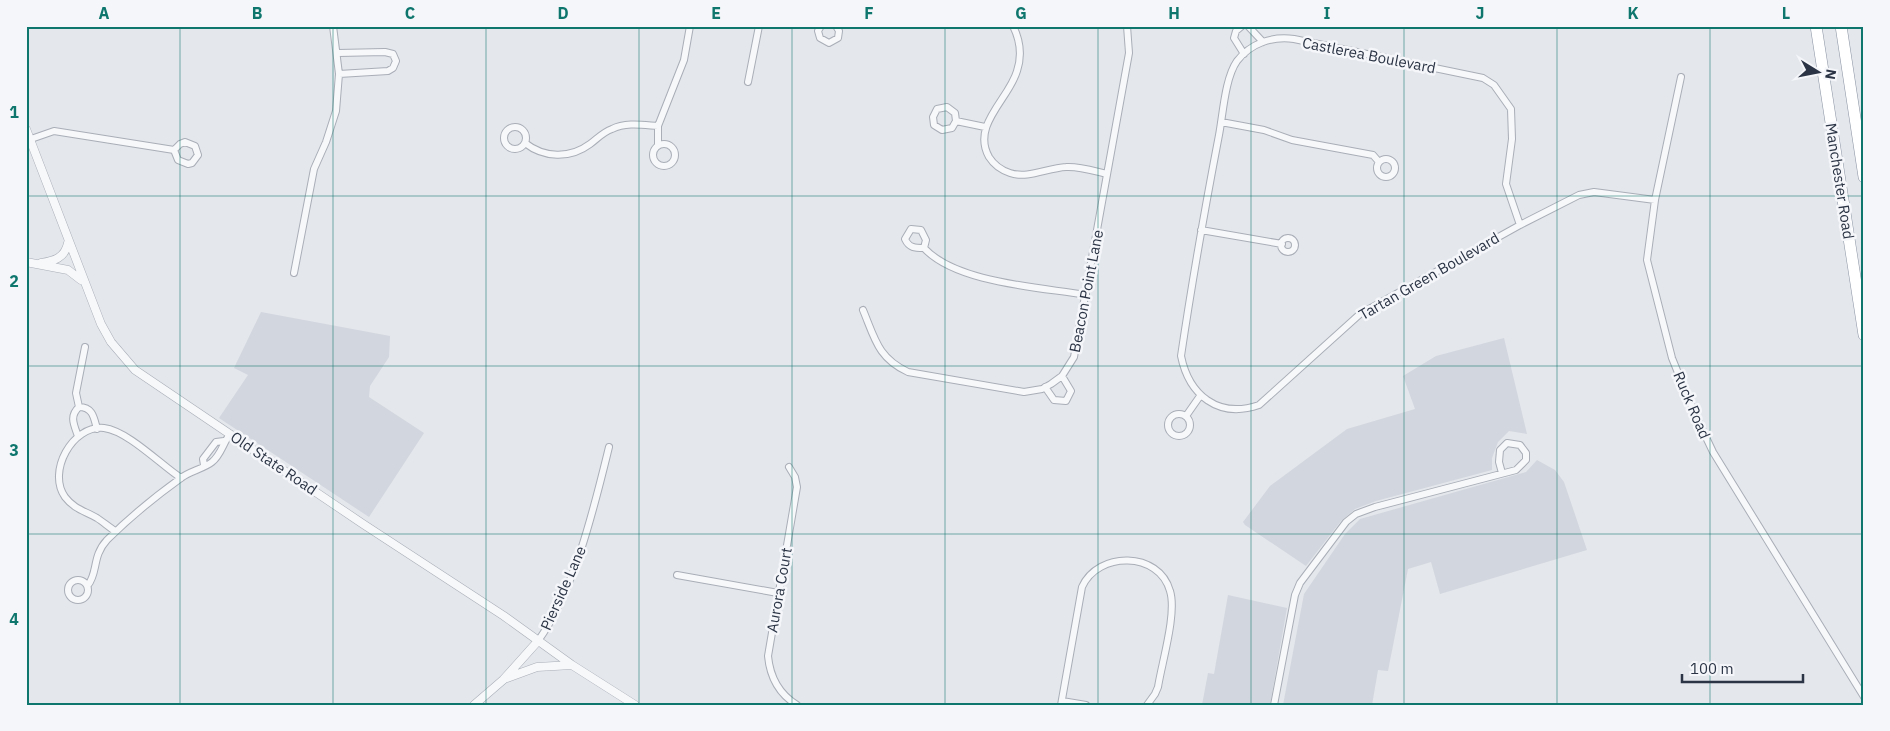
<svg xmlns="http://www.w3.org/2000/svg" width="1890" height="731" viewBox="0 0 1890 731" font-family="'IBM Plex Sans',sans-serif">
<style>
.built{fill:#d2d6de}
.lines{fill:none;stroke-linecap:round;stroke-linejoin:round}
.minor-casing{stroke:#a9aeb7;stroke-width:8}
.tertiary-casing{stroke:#a9aeb7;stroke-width:9}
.trunk-casing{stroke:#8b94a3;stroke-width:12}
.minor{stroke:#f7f8fa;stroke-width:6}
.tertiary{stroke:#f7f8fa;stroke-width:8}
.trunk{stroke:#fff;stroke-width:11}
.grid{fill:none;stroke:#0f766e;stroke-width:1;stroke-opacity:0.55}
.labels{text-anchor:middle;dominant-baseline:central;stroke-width:5;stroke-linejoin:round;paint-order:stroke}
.street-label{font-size:15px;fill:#2b3445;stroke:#f4f6f9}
.neatline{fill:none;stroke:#0f766e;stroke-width:2}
.grid-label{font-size:16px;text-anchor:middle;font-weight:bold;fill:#0f766e}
</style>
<rect width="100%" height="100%" fill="#e4e7ec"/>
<!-- built -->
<path class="built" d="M261,312L390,336L389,357L370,386L369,397L424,433L369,517L219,418L248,375L234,368Z
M1504,338L1527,434L1509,431L1498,442L1492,458V470L1376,501L1355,509L1341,521L1306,566L1245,525L1243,522L1270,486L1347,429L1415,409L1403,376L1436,356Z
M1537,460L1555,470L1564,482L1587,550L1440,594L1431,562L1408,569L1388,671L1378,670L1372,705H1283L1304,594L1345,534L1360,519L1526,472Z
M1228,595L1287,608L1270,705H1202L1208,673L1214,674Z"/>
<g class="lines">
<!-- minor casing -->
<g class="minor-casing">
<path id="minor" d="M821,26L818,31L820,38L829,43L838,38L839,31L836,26
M1013,26C1020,40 1022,56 1017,71C1009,99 971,125 989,157C994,165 1001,170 1010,173C1028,179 1047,168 1066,167C1079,166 1094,171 1107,174
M1242,26L1236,31L1234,38L1244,54
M1248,26L1263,42
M338,53L385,52L393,54L396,61L393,68L388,71L339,74
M1681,77L1655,200L1647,260L1672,358L1693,410L1713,452L1864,697
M748,82L759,26
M956,121L952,128L942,130L934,125L933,117L937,109L947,107L955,113L956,121L985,127
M1221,122L1264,130L1292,140L1373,155L1379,162
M504 138a11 11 0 1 1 22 0a11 11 0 1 1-22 0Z
M31,139L54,131L174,150L178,160L188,164L192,163L198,155L195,146L185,142L180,144L174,150
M525,143C544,158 570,159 590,144C597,139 603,132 612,129C626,122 643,125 658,126
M653 155a11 11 0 1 1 22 0a11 11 0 1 1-22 0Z
M658,145V126L684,60L690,26
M1377 168a9 9 0 1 1 18 0a9 9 0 1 1-18 0Z
M1520,225L1506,184L1512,139L1511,109L1494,85L1483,78L1294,39C1272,36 1251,43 1237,61C1225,78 1223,114 1219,135C1205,208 1192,282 1181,356C1189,395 1218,419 1259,405L1360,314L1520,225L1579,195L1594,192L1655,200
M1201,230L1282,244
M1281 245a7 7 0 1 1 14 0a7 7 0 1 1-14 0Z
M924,248C915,248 909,248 905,239L911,229L921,230L926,240L924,248C956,283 1039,287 1086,295
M294,273L314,169L326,142L336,111L339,74L333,26
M863,310C875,339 878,358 908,372L1024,392L1042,389L1051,384L1062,376L1074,357L1129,53L1127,26
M1045,387L1054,400L1066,401L1071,391L1062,376
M79,407L76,393L85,347
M1168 425a11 11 0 1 1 22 0a11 11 0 1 1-22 0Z
M1186,416L1200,396
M78,436C74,425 69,416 79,407C93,407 94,418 97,429
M204,465L203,459L216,442L224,441
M789,467L795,477L797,487L768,656C770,677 779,694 797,705
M115,531C109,527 103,522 97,518C85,511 74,509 65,497C47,472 72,425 104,428C128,431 161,465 181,478
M677,575L778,593
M68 590a10 10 0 1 1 20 0a10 10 0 1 1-20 0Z
M88,585C98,573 92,556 107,540C129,518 156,496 181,478C190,471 203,469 212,462C221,455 223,443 230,434
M538,641C575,589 594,508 609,447
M1062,701L1086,705
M1061,705L1082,587C1098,551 1159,551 1170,591C1177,613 1162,662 1158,687L1155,694L1147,705
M1274,705L1295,595L1300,583L1346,522L1356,514L1375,507L1516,470L1526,460V453L1520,445L1507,443L1500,450L1499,462L1502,473"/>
</g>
<!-- tertiary casing -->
<g class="tertiary-casing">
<path id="tertiary" d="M26,129L101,324L111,342L135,370L363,524L504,616L572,665L635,705
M26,262L68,270L81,280
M41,263C54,261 65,258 68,243
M507,678L537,667L572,665
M474,705L503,680L538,641"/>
</g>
<!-- trunk casing -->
<g class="trunk-casing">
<path id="trunk" d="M1816,26L1864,335
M1841,26L1864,177"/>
</g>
<!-- minor -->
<use href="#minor" class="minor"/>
<!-- tertiary -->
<use href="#tertiary" class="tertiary"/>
<!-- trunk -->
<use href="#trunk" class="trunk"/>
</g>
<!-- grid -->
<path class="grid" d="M180,26V705M333,26V705M486,26V705M639,26V705M792,26V705M945,26V705M1098,26V705M1251,26V705M1404,26V705M1557,26V705M1710,26V705M26,196H1864M26,366H1864M26,534H1864"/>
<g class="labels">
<!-- street labels -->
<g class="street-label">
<text transform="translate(1369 55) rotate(11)">Castlerea Boulevard</text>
<text transform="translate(1840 181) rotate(81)">Manchester Road</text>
<text transform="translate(1429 276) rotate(-30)">Tartan Green Boulevard</text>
<text transform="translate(1086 291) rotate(-79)">Beacon Point Lane</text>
<text transform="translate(1692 405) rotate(67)">Ruck Road</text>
<text transform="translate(274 463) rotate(34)">Old State Road</text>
<text transform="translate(563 588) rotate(-66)">Pierside Lane</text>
<text transform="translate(779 590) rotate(-80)">Aurora Court</text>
</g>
</g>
<!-- border -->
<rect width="1890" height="731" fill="none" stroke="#f4f6f9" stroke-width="55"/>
<!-- north arrow -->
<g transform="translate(1818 72) rotate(100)" stroke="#f4f6f9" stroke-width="4" paint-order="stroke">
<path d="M0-4L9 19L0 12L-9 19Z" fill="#2b3445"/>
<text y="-8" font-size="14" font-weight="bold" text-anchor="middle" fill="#2b3445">N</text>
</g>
<!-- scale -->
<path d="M1682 674v8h121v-8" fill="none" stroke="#2b3445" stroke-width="2.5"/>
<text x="1690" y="674" font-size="15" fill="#2b3445" stroke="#f4f6f9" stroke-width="4" paint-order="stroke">100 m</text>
<rect x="28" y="28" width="1834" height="676" class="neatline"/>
<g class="grid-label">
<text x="104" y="19">A</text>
<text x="257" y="19">B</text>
<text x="410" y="19">C</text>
<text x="563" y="19">D</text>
<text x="716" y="19">E</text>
<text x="869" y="19">F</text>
<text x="1021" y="19">G</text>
<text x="1174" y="19">H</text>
<text x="1327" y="19">I</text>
<text x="1480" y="19">J</text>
<text x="1633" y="19">K</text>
<text x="1786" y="19">L</text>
<text x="14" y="118">1</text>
<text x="14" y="287">2</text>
<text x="14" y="456">3</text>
<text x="14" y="625">4</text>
</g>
</svg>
